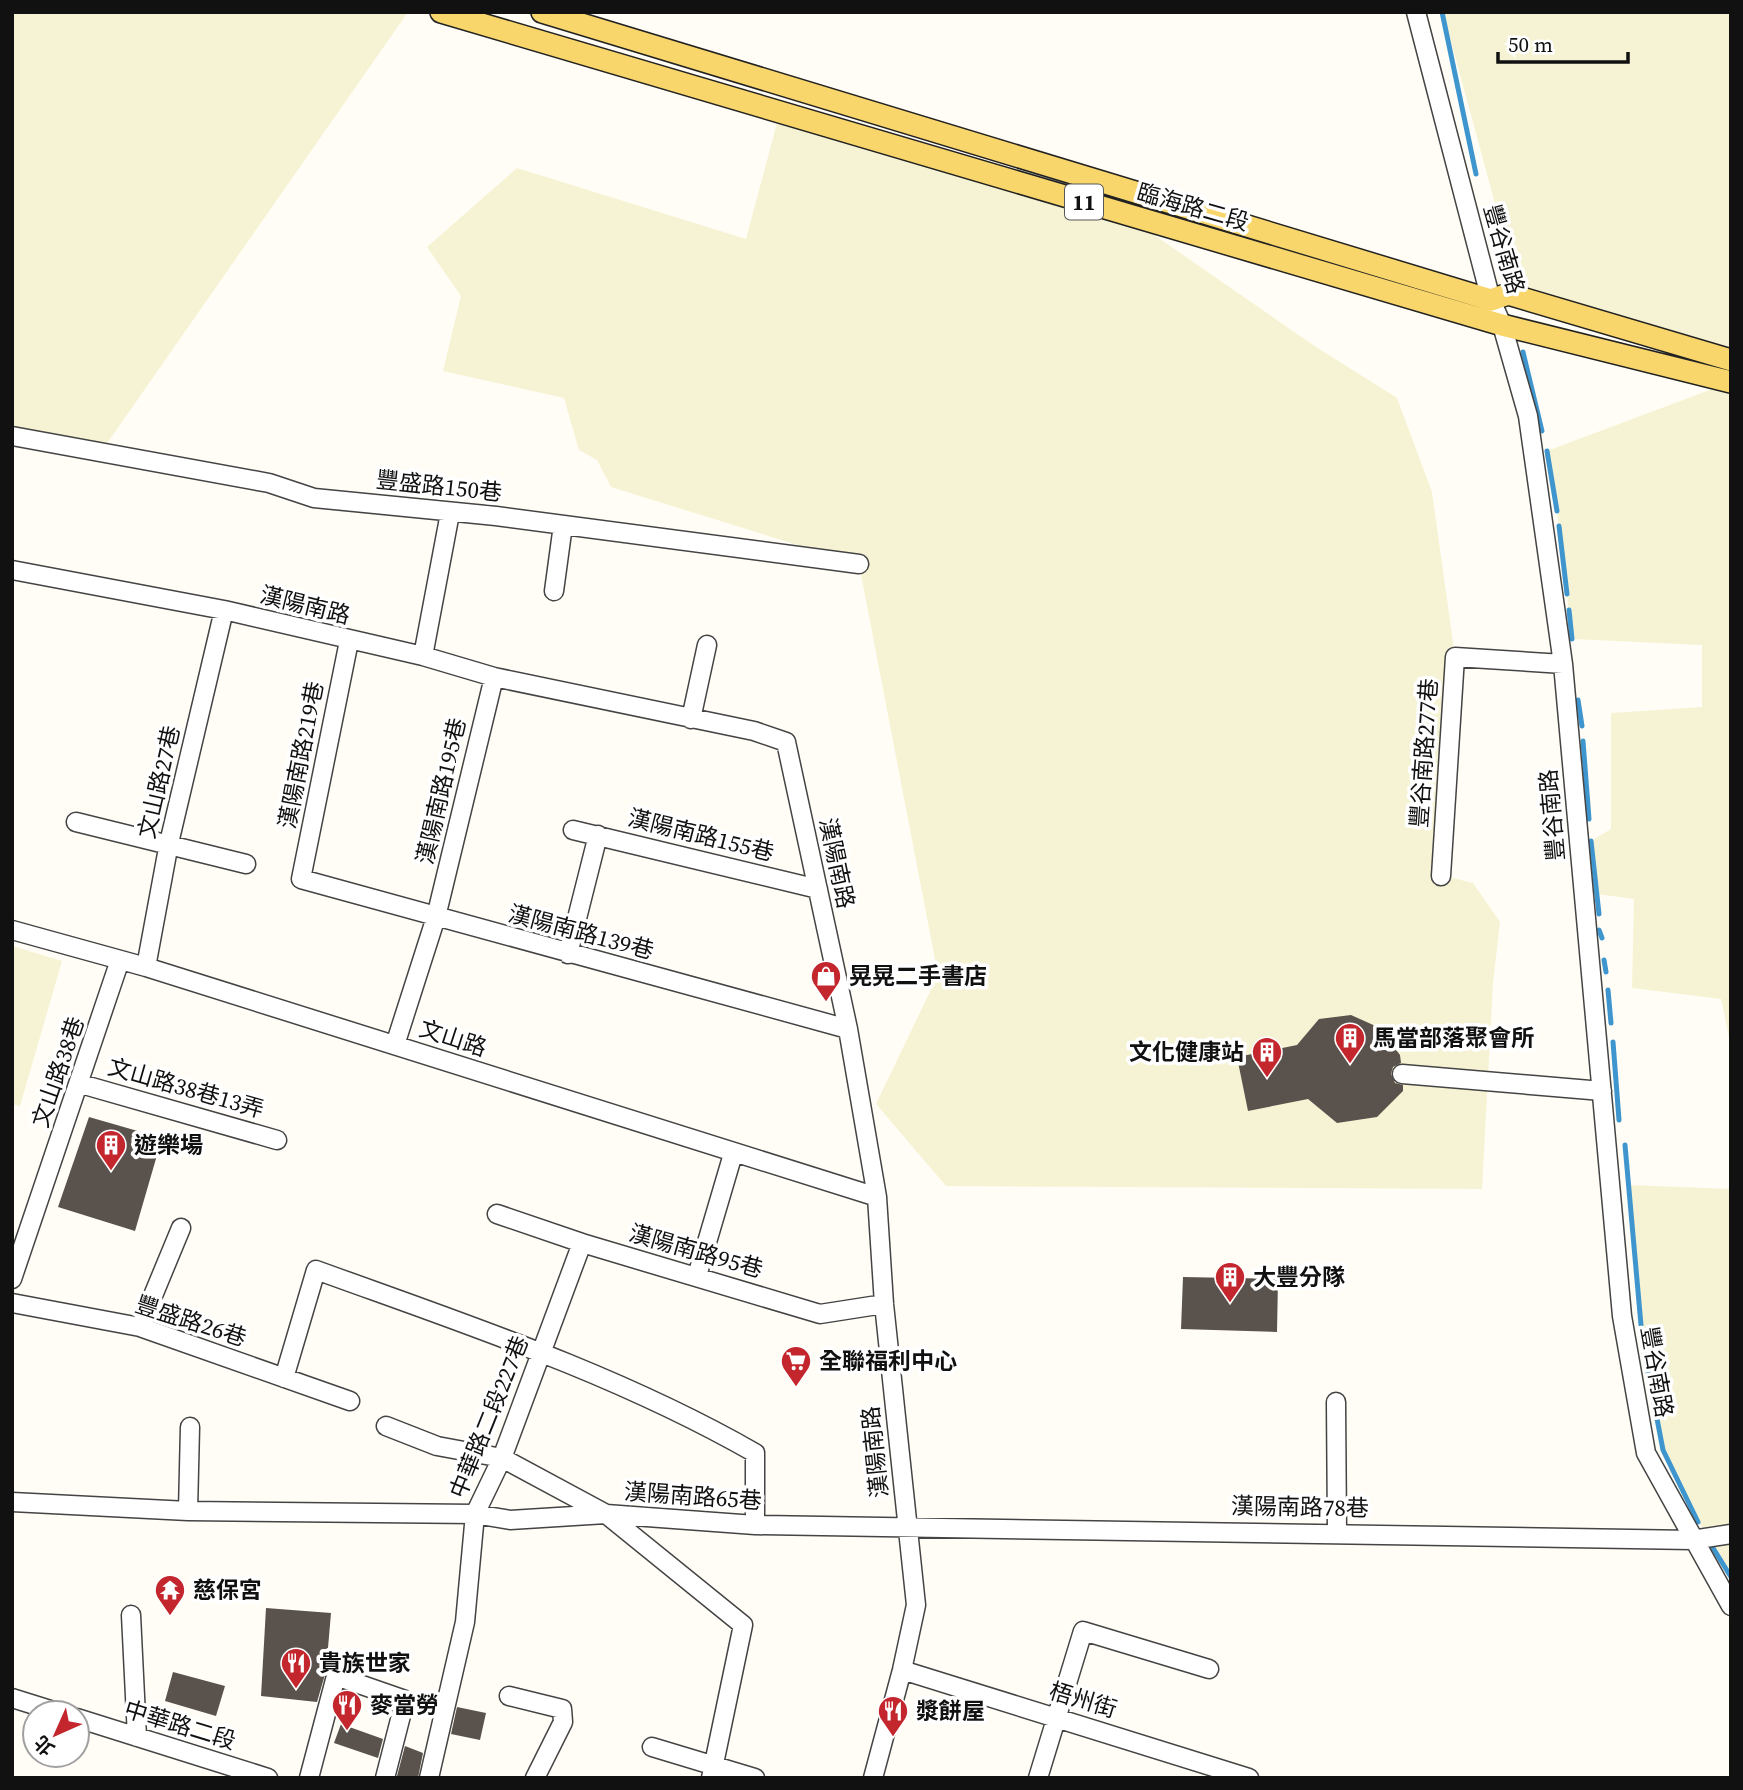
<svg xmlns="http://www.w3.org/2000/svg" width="1743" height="1790" viewBox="0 0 1743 1790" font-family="'Source Serif 4','Noto Sans TC',serif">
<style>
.farmland{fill:#f6f3d4}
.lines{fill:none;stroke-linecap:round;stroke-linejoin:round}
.stream{stroke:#3f96cf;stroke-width:5}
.building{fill:#5a524d}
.minor-casing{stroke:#444;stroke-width:21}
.major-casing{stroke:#222;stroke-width:24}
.minor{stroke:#fff;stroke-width:18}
.major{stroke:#f9d66b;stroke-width:21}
.labels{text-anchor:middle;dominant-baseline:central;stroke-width:7;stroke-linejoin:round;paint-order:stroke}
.shield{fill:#fff;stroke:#585858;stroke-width:2}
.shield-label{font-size:21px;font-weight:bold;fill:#111}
.street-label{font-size:23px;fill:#111;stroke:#fff}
.poi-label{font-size:23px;font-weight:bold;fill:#111;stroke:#fff;text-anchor:start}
</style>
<rect width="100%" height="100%" fill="#fffdf5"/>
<!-- farmland -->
<path class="farmland" d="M12,12H408L101,452L12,436Z
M1443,12H1731V355L1519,292Z
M780,112L1124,214L1313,345L1397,398L1432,492L1455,657L1441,875L1473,883L1500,922L1493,983L1482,1189L946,1186L876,1104L938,975L859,564L611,487L597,460L579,450L564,398L443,371L461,296L427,247L517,168L746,239Z
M1731,382V1046L1721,999L1632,988L1634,899L1597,894L1591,841L1611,829V713L1702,707V645L1572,639L1559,526L1547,451Z
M12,946L62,961L20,1106L12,1104Z
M1629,1185L1731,1189V1577L1713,1548L1710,1536L1698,1522L1663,1450L1643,1346Z"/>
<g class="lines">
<!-- stream -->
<path class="stream" d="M1442,12L1476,174
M1486,211L1515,278
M1523,352L1542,431
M1547,451L1557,511
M1559,526L1567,594
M1569,610L1572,639
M1578,700L1582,726
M1583,741L1589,819
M1591,841L1599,914
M1599,930L1602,938
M1604,960L1606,972
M1608,990L1611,1023
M1613,1042L1619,1120
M1625,1145L1641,1325
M1643,1346L1663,1450L1698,1522
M1713,1548L1731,1577"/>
</g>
<!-- building -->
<path class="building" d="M1351,1015L1380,1028L1400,1055L1401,1063L1393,1067L1391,1074L1395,1083L1403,1085V1091L1377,1117L1337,1123L1308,1099L1248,1111L1237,1057L1297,1045L1319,1019Z
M89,1117L162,1138L135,1231L58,1207Z
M1183,1277L1278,1279L1277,1332L1181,1329Z
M266,1608L331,1613L326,1671L317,1702L261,1696Z
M173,1672L225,1686L216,1716L165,1701Z
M457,1707L486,1713L480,1740L451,1734Z
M341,1724L383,1739L378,1758L334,1743Z
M405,1746L423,1753L418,1778L397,1776Z"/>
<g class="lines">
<!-- minor casing -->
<g class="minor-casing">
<path id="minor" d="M1416,12L1491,300L1502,325L1528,416L1563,664L1622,1316L1646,1453L1731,1606
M12,436L269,483L314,498L496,516L859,564
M12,570L224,610L423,656L494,677L754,731L786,742L848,1029L877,1197L884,1304L916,1605L902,1670L873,1778
M554,591L563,525
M349,641L301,879L848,1029
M423,656L450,513
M691,719L707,645
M76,822L246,864
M573,830L818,889
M1441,876L1455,657L1563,664
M12,930L146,967L877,1197
M568,954L598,835
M146,967L169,843L224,610
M395,1045L436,917L494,677
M1402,1074L1602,1091
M81,1084L277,1140
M497,1214L582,1243L820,1314L884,1304
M697,1276L733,1154
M12,1279L120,960
M12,1303L140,1327L350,1401
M140,1327L181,1228
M284,1378L316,1270C465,1324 617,1374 755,1453V1525
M1336,1402L1337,1532
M386,1426L437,1446L502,1458L606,1514L743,1625L711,1778
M12,1502L188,1511L475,1514L510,1520L606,1514L755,1525L1692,1540L1731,1534
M188,1511L190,1427
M131,1615L137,1737
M902,1670L1249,1778
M509,1696L562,1709L563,1722L535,1778
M12,1698L60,1713
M77,1718L268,1778
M652,1747L755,1778
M309,1778L336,1676L405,1700L385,1778
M429,1778L465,1622L475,1514L502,1458L582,1243
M1038,1778L1083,1631L1209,1669"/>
</g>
<!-- major casing -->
<g class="major-casing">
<path id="major" d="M441,12L1502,325L1731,382
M542,12L1491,300L1508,294L1731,360"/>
</g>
<!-- minor -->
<use href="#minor" class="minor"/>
<!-- major -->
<use href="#major" class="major"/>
</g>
<!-- icons -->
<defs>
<g id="shop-pin" transform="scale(1.575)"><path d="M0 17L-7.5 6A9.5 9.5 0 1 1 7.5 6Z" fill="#c4262e" stroke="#fff"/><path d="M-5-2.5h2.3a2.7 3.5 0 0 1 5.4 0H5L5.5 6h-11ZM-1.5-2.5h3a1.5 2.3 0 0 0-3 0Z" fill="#fff"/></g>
<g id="building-pin" transform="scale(1.575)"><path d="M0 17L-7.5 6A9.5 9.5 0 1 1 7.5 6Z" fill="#c4262e" stroke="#fff"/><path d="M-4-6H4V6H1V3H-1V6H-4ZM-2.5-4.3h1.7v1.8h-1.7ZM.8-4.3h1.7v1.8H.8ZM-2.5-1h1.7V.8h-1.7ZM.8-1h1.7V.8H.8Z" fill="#fff"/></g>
<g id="supermarket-pin" transform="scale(1.575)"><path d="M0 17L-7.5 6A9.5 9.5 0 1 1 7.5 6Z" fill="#c4262e" stroke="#fff"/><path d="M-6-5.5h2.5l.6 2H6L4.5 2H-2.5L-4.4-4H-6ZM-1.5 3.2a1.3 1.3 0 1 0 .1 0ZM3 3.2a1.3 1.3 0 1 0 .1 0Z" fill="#fff"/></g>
<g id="temple-pin" transform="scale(1.575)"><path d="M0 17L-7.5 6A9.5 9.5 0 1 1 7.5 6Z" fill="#c4262e" stroke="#fff"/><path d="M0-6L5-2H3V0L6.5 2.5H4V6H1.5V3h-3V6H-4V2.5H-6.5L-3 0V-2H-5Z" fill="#fff"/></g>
<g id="restaurant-pin" transform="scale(1.575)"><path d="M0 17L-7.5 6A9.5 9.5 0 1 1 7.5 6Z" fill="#c4262e" stroke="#fff"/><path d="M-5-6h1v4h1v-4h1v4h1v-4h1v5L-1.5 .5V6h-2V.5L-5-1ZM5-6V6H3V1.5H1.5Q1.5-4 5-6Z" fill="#fff"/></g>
</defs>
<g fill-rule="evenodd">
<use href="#shop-pin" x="826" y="976"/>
<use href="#building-pin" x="1350" y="1038"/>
<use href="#building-pin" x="1267" y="1052"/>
<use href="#building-pin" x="111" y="1145"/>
<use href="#building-pin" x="1230" y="1277"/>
<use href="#supermarket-pin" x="796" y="1361"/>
<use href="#temple-pin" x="170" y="1590"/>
<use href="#restaurant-pin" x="296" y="1663"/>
<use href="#restaurant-pin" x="347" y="1705"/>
<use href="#restaurant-pin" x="893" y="1711"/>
</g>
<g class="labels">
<!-- shield labels -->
<rect class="shield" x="1065" y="184.5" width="38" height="35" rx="5"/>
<g class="shield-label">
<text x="1084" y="202">11</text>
</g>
<!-- street labels -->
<g class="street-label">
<text transform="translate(1193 207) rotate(16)">臨海路二段</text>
<text transform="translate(1504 249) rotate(74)">豐谷南路</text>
<text transform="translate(439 486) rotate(6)">豐盛路150巷</text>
<text transform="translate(305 605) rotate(14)">漢陽南路</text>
<text transform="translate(1424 753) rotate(-86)">豐谷南路277巷</text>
<text transform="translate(301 755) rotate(-79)">漢陽南路219巷</text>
<text transform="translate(159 782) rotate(-77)">文山路27巷</text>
<text transform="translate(441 791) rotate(-77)">漢陽南路195巷</text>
<text transform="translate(1552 815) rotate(-95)">豐谷南路</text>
<text transform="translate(701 835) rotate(14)">漢陽南路155巷</text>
<text transform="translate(837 863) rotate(78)">漢陽南路</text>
<text transform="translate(581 932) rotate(15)">漢陽南路139巷</text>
<text transform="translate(453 1038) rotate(18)">文山路</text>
<text transform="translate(58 1072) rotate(-71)">文山路38巷</text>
<text transform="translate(186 1088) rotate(16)">文山路38巷13弄</text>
<text transform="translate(696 1251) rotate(16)">漢陽南路95巷</text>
<text transform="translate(191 1321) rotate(18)">豐盛路26巷</text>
<text transform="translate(1657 1372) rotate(80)">豐谷南路</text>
<text transform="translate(489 1417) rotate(-68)">中華路二段227巷</text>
<text transform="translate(875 1452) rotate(-96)">漢陽南路</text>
<text transform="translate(693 1496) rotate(4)">漢陽南路65巷</text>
<text transform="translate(1300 1507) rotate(1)">漢陽南路78巷</text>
<text transform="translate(1083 1700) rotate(17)">梧州街</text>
<text transform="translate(180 1725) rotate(17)">中華路二段</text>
</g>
<!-- poi labels -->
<g class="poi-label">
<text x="849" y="976">晃晃二手書店</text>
<text x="1373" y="1038">馬當部落聚會所</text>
<text x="1244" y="1052" text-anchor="end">文化健康站</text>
<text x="134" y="1145">遊樂場</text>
<text x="1253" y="1277">大豐分隊</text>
<text x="819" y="1361">全聯福利中心</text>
<text x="193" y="1590">慈保宮</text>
<text x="319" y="1663">貴族世家</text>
<text x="370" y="1705">麥當勞</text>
<text x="916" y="1711">漿餅屋</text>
</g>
</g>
<!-- border -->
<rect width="1743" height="1790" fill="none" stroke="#111111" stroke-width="28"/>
<!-- north arrow -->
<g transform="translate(56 1734) rotate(225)"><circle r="33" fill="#ffffff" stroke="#a0a0a0" stroke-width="2"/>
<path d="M0-5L12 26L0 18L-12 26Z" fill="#c4262e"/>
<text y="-10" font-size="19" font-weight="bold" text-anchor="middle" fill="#111111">北</text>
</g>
<!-- scale -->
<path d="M1498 52v10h130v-10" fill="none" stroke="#111111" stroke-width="3.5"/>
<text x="1508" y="52" font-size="21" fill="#111111" stroke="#ffffff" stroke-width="5" paint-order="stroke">50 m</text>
</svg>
